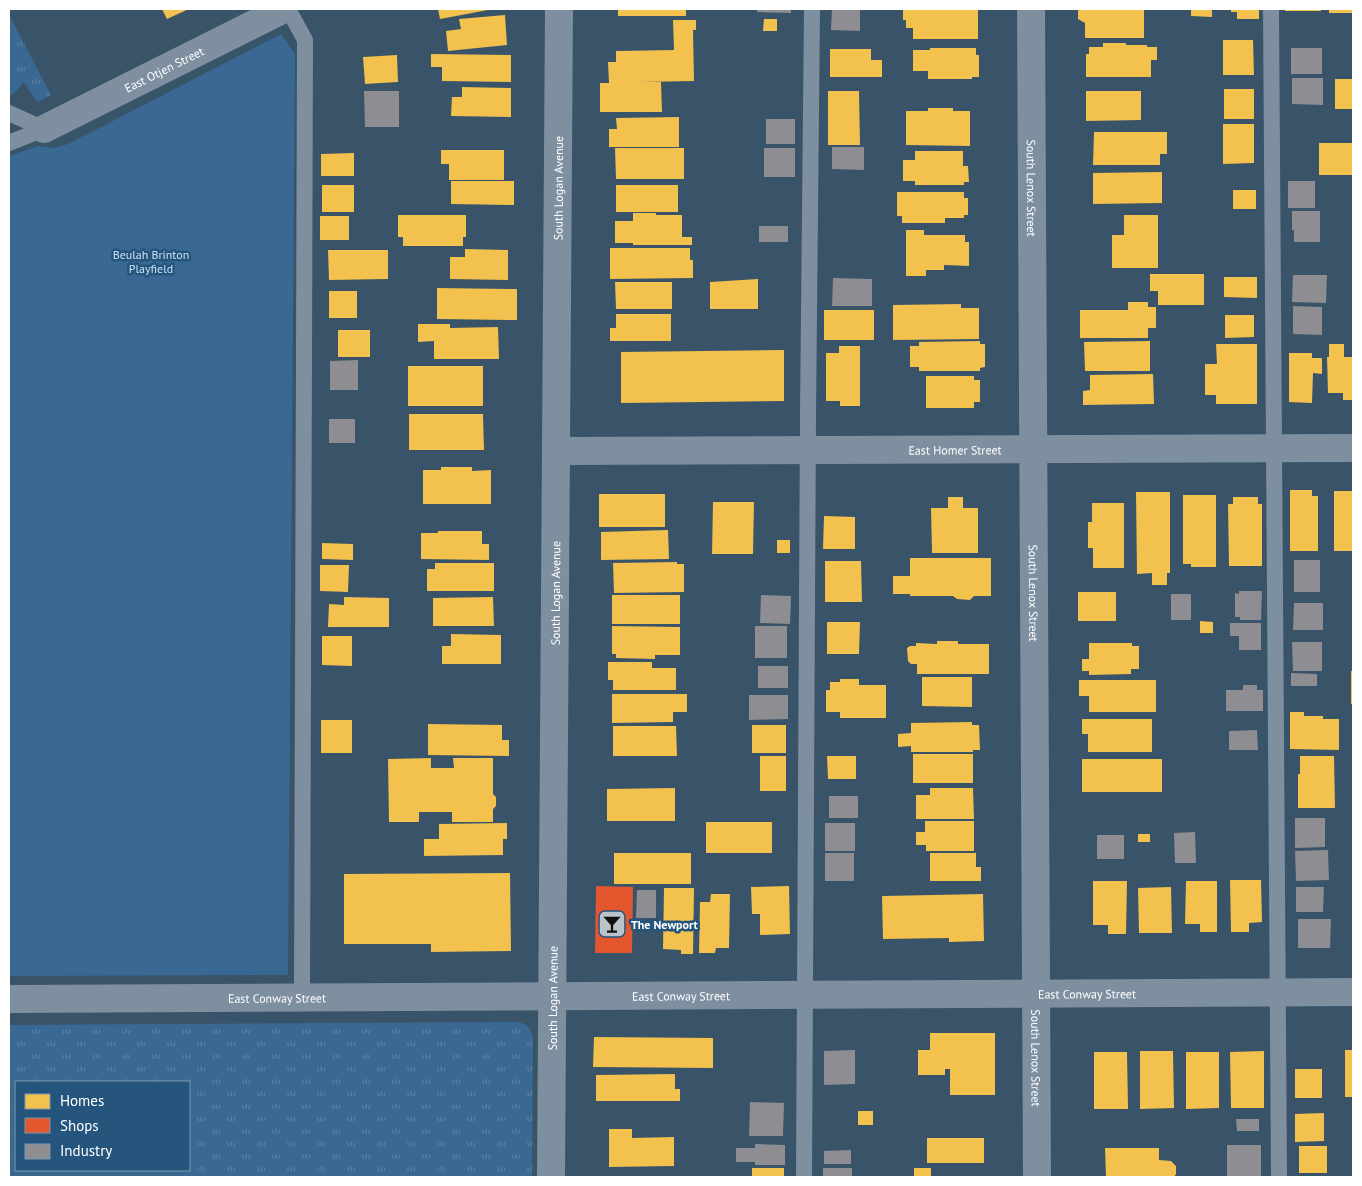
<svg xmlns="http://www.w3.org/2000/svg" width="1362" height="1186" viewBox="0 0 1362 1186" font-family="'PT Sans',sans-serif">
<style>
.grass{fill:url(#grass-tufts);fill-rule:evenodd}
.park{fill:#396993}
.homes{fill:#f2c14e}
.shops{fill:#e4572e}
.industry{fill:#8d8d92}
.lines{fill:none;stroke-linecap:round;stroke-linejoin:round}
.service{stroke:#7e8fa0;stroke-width:16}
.minor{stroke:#7e8fa0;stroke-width:28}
.labels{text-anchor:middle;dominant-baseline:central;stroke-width:5;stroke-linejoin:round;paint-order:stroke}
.street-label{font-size:12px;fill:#fff;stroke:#25547d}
.park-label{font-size:12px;fill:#cde2f4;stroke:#25547d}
.poi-label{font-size:12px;font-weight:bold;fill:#fff;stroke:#25547d;text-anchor:start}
</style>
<defs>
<pattern id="grass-tufts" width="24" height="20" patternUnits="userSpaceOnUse" patternTransform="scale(1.25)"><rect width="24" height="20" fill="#396993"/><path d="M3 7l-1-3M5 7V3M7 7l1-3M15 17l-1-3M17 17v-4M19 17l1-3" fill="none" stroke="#5780a3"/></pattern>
</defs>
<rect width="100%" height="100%" fill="#395369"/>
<!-- grass -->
<path class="grass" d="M9,15L51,95L37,102L24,82L12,95H9Z
M517,1022C527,1024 530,1027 533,1037L532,1177H9V1025ZM16,1082H189V1170H16Z"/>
<!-- park -->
<path class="park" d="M281,34L295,54L288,975L9,976V156L38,146L53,148L68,144Z"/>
<!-- homes -->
<path class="homes" d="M162,9H189L167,19Z
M438,9H488V10L440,19Z
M618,9H686V16H618Z
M903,9L978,10V39H913V28H906V20H903Z
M1080,9H1144V38H1085V23L1078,19V11Z
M1191,9H1212V17L1191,16Z
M1231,9H1259V19H1237V12H1231Z
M1285,9H1321V11H1285Z
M1329,9H1353V13H1329Z
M505,15L507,45L448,51L446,31L461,29L459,19Z
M764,19H777V31H763Z
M673,20H696V30H693L694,81L641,82H661L662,112H600V83H609L608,62H616V51L674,50Z
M1223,40H1253L1254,75H1223Z
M1103,43H1126V45H1147V47H1157V60H1151V77H1086V54H1089V47H1103Z
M930,48H976V55H979V77H972V79H928V71H913V50H930Z
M830,49H871V60H882V77H830Z
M431,54L511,55V82L442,81V67H431Z
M397,55L398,82L365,84L363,57Z
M1335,79H1353V109H1335Z
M462,87L511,88V117L451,116L452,97H462Z
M1224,89H1254V119H1224Z
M828,91H859L860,145H828Z
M1086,91H1141V120L1086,121Z
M928,108H953V111H970V146L906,145V111H928Z
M679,117V147H609V129H617L616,118Z
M1223,124H1254V163L1223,164Z
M1094,132H1167V154H1160V165H1093Z
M1319,143H1353V175H1319Z
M615,148H684V179H616Z
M441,150H504V180H449V164H441Z
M915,151H963V166H968L969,182H964V185H915V181H903V160H915Z
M354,153V176H321V154Z
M1162,172V203L1093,204V173Z
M451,181H514V205L451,204Z
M322,185H354V212H322Z
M616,185H678V212H616Z
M1233,190H1256V209H1233Z
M897,192H964V198H968V215H964V218H945V223H902V216H897Z
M633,213H656V215H682V237H692V245H633V243H615V221H633Z
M398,215H466V237H463V246H403V237H398Z
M1124,215H1158V268H1112V235H1124Z
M320,216H349V240H320Z
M906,230H924V235H965V242H969V266L944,265V270H926V276H906Z
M610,248H690V260H693V278L610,279Z
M465,249L508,250V280L450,279V257H465Z
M328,250H388V279L329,280Z
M1150,274H1204V305H1158V291H1150Z
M1224,277H1257V298L1224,297Z
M758,279V309H710V282Z
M615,282H672V309H616Z
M437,288L517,289V320L437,319Z
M329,291H357V318H329Z
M1128,302H1148V307H1156V328H1148V338H1080V310H1128Z
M961,304V308H979V339L893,340V305Z
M824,310H874V340H824Z
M616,314H671V341H610V328H616Z
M1225,315H1254V337L1225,338Z
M418,324H450V328L498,327L499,359H434V341L418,342Z
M338,330H370V357H338Z
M980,341V344H985V367L980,368V371H919V367H910V346H919V342Z
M1150,341V371H1085L1084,342Z
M1216,344H1257V404H1216V395H1205V364H1217Z
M1329,344H1344V357H1353V400H1343V393H1328L1327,357H1329Z
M839,346H860V406H840V401H826V353H839Z
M784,350V401L621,403V352Z
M1289,353H1312V358H1322V374L1313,373L1312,403L1289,402Z
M408,366H483V406H408Z
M1153,374L1154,404L1083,405V391L1090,390V375Z
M926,376H974V380H980V402H974V408H926Z
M409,414H483L484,450H409Z
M441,467H472V471L491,470V504H423V470H441Z
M1290,490H1312V496H1318V551H1290Z
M1334,491H1353V551H1334Z
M1136,492H1170V573H1167V585H1152V573L1137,574Z
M599,494H665V527H599Z
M1183,495H1216V567H1191V564H1183Z
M948,497H963V508H978V553H932L931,508H948Z
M1233,497H1258V504H1262V566H1229L1228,504H1233Z
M713,502H754L753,554H712Z
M1092,503H1124V568H1093V548H1088V522H1092Z
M824,516L855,517V549H823Z
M668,530L669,559L601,560V532Z
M438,531H482V544H489V560L421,559V533H438Z
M777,540H790V553H777Z
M322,543L353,544V560L322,559Z
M910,558H991V596H974L970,600L957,599L953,596H910V594H893V576H910Z
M825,561H861L862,602H825Z
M677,562V564H684V592L614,593L613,563Z
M435,563H494V591H427V569H435Z
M320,565H349L348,592L320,591Z
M1078,592H1116V621H1078Z
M612,595H680V624H612Z
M344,597L389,598V627H328L329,604L344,605Z
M493,597L494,626H433V598Z
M1200,621L1213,622V633H1200Z
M827,622H860L859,654H827Z
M612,626L680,627V655H655V659L616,658V654H612Z
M451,634L501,635V664H442V646H451Z
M322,636H352V666L322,665Z
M937,641H958V644H989V674H917V664H911L908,661L907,648L910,646H916V643L937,644Z
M1089,643H1132V646H1139V669H1131V674L1089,675V671H1082V659H1089Z
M608,662H652V668H676V690H613V680H608Z
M1351,671H1353V704H1351Z
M922,677H972V707L922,706Z
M840,679H859V685H886V718H840V712H826V690H830V682H840Z
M1079,680H1156V712H1089V696H1079Z
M612,694H687V712H673V722L612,723Z
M1290,712H1304V716H1323V719H1339V750L1290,749Z
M1082,719H1152V752H1088V734H1082Z
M321,720H352V753H321Z
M972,722V725H979L980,750H973V752H911V746L898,747V734L911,733V723Z
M428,724L502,725V740H509V756L428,755Z
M752,725H786V753H752Z
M613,726H676L677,756H613Z
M913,754H973V783H913Z
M760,756H786V791H760Z
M827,756H856V779H828Z
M1300,756H1334L1335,808H1298V774H1300Z
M431,758V768H454L453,758H493V794L496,797V806L493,809V822H452V812H419V822H389L388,759Z
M1082,759H1162V792H1082Z
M675,788V821H607V789Z
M930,788H973L974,819H916V795H930Z
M925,821H974V851H926V845H916V832H925Z
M706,822H772V853H706Z
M507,823V839H503V855L424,856V839H439V824Z
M1138,834H1150V842H1138Z
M614,853H691V884H614Z
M930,853H976V867H981V881H930Z
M510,873L511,951L431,952V944H344V874Z
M1230,880H1261L1262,922L1249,923V932H1231Z
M1093,881H1127L1126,934H1108V925H1093Z
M1186,881H1217V932H1200V924H1185Z
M789,886L790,934L760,935V914H752L751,887Z
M1171,887L1172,933H1139L1138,888Z
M664,888H694L693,954H681V950L663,949Z
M711,894H730L729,948H716L715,953H699L700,902H710Z
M983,894L984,941L949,942V938L883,939L882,896Z
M930,1033H995V1095H950V1069H945V1075H918V1050H930Z
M594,1037L713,1038V1068L593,1067Z
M1345,1050H1353V1097H1345Z
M1140,1051H1173L1174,1108L1140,1109Z
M1264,1051V1108H1231L1230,1052Z
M1094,1052H1127L1128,1109H1094Z
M1186,1052H1219V1108L1186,1109Z
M1295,1069H1322V1098H1295Z
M675,1074V1089H680V1101H596V1075Z
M858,1111H873V1125H858Z
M1324,1113V1141L1295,1142V1114Z
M609,1129H632V1138L674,1137V1166L609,1167Z
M927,1138H984V1163H927Z
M1299,1146H1327V1173H1299Z
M1105,1148H1159V1160L1171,1161L1176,1166V1174L1174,1177H1106Z
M752,1168H784V1177H752Z
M914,1168H931V1177H914Z"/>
<!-- shops -->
<path class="shops" d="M596,886L633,887L632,953H595Z"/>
<!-- industry -->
<path class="industry" d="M757,9H791V13L757,12Z
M832,9H860V31L831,30Z
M1291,48H1322V74H1291Z
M1292,78H1323V105L1292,104Z
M364,91H399V127H365Z
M766,119H795V144H766Z
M832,147H864V170L832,169Z
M764,148H795V177H764Z
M1288,181H1315V208H1288Z
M1292,211H1320V242H1294V230H1292Z
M759,226H788V242H759Z
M1293,275H1327L1326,303L1292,302Z
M833,278L872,279V306H832Z
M1293,306L1322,307V335L1293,334Z
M358,360V390H330V361Z
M329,419H355V443H329Z
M1294,560H1320V592H1294Z
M1239,591H1262L1261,620H1240V617H1235V593L1239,594Z
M1171,594H1191V620H1171Z
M761,595L791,596L790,624L760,623Z
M1294,603H1323V630H1293Z
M1230,623H1261V650H1239V636H1230Z
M755,626H787V658H755Z
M1292,642H1322V671H1293Z
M758,666H788V688H758Z
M1291,673L1317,674V686H1291Z
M1243,685H1257V690H1263V711H1226V690H1243Z
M749,695H788V719L749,720Z
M1257,730L1258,750H1229V731Z
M829,796H858V818H829Z
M1295,818H1325V847L1295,848Z
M825,823H855V851H825Z
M1195,832L1196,863H1175L1174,833Z
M1097,835H1124V859H1097Z
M1328,850L1329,880L1296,881L1295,851Z
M825,853H854V881H825Z
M1296,887H1324L1323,912H1296Z
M637,890H656V918H636Z
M1298,919H1331L1330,948H1298Z
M855,1050V1084L824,1085V1051Z
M750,1102L784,1103L783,1136H749Z
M1236,1119H1259V1131H1237Z
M755,1144L785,1145V1165H755V1162H736V1148H755Z
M1227,1145H1261V1177H1227Z
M851,1150V1164H824V1151Z
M823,1168H852V1177H823Z"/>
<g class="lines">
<!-- service -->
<path class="service" d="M288,9L305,40L302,998
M1271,9L1279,1177
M9,113L44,129
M9,143L44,129
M804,1177L808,414L812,9"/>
<!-- minor -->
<g class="minor">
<path id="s1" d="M1031,9L1037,1177"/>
<path id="s2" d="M44,129L284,9"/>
<path id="s3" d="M556,451L1353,448"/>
<path id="s4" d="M9,999L1353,992"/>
<path id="s5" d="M551,1177L559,9"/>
</g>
</g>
<!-- icons -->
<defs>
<g id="bar-square" transform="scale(1.4375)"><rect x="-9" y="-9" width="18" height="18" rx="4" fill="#bac3ca" stroke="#25547d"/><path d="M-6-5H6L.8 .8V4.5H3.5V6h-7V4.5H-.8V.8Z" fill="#111"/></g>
</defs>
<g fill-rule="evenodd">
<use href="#bar-square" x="612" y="924"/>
</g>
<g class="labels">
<!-- street labels -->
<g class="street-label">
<text stroke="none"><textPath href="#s2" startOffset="134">East Otjen Street</textPath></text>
<text stroke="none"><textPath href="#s5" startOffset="989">South Logan Avenue</textPath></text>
<text stroke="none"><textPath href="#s1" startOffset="179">South Lenox Street</textPath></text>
<text stroke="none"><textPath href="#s3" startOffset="399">East Homer Street</textPath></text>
<text stroke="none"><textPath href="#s5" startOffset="584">South Logan Avenue</textPath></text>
<text stroke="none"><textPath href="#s1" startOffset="584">South Lenox Street</textPath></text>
<text stroke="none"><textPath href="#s4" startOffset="1078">East Conway Street</textPath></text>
<text stroke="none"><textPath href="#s4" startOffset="672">East Conway Street</textPath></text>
<text stroke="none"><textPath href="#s4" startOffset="268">East Conway Street</textPath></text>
<text stroke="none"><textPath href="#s5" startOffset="179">South Logan Avenue</textPath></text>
<text stroke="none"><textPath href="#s1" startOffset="1049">South Lenox Street</textPath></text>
</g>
<!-- park labels -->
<g class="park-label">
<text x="151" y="254">Beulah Brinton<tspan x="151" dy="14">Playfield</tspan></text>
</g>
<!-- poi labels -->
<g class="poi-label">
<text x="631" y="924">The Newport</text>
</g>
</g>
<!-- border -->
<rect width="1362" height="1186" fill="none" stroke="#ffffff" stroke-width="20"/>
<!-- legend -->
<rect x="15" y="1081" width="175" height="90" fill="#25547d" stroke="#7c98b1"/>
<rect x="25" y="1094" width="25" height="15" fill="#f2c14e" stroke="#7c98b1"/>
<text x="60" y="1106" font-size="15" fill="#ffffff">Homes</text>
<rect x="25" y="1118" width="25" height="15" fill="#e4572e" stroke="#7c98b1"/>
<text x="60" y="1131" font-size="15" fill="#ffffff">Shops</text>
<rect x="25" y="1144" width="25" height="15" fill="#8d8d92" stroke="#7c98b1"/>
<text x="60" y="1156" font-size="15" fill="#ffffff">Industry</text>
</svg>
